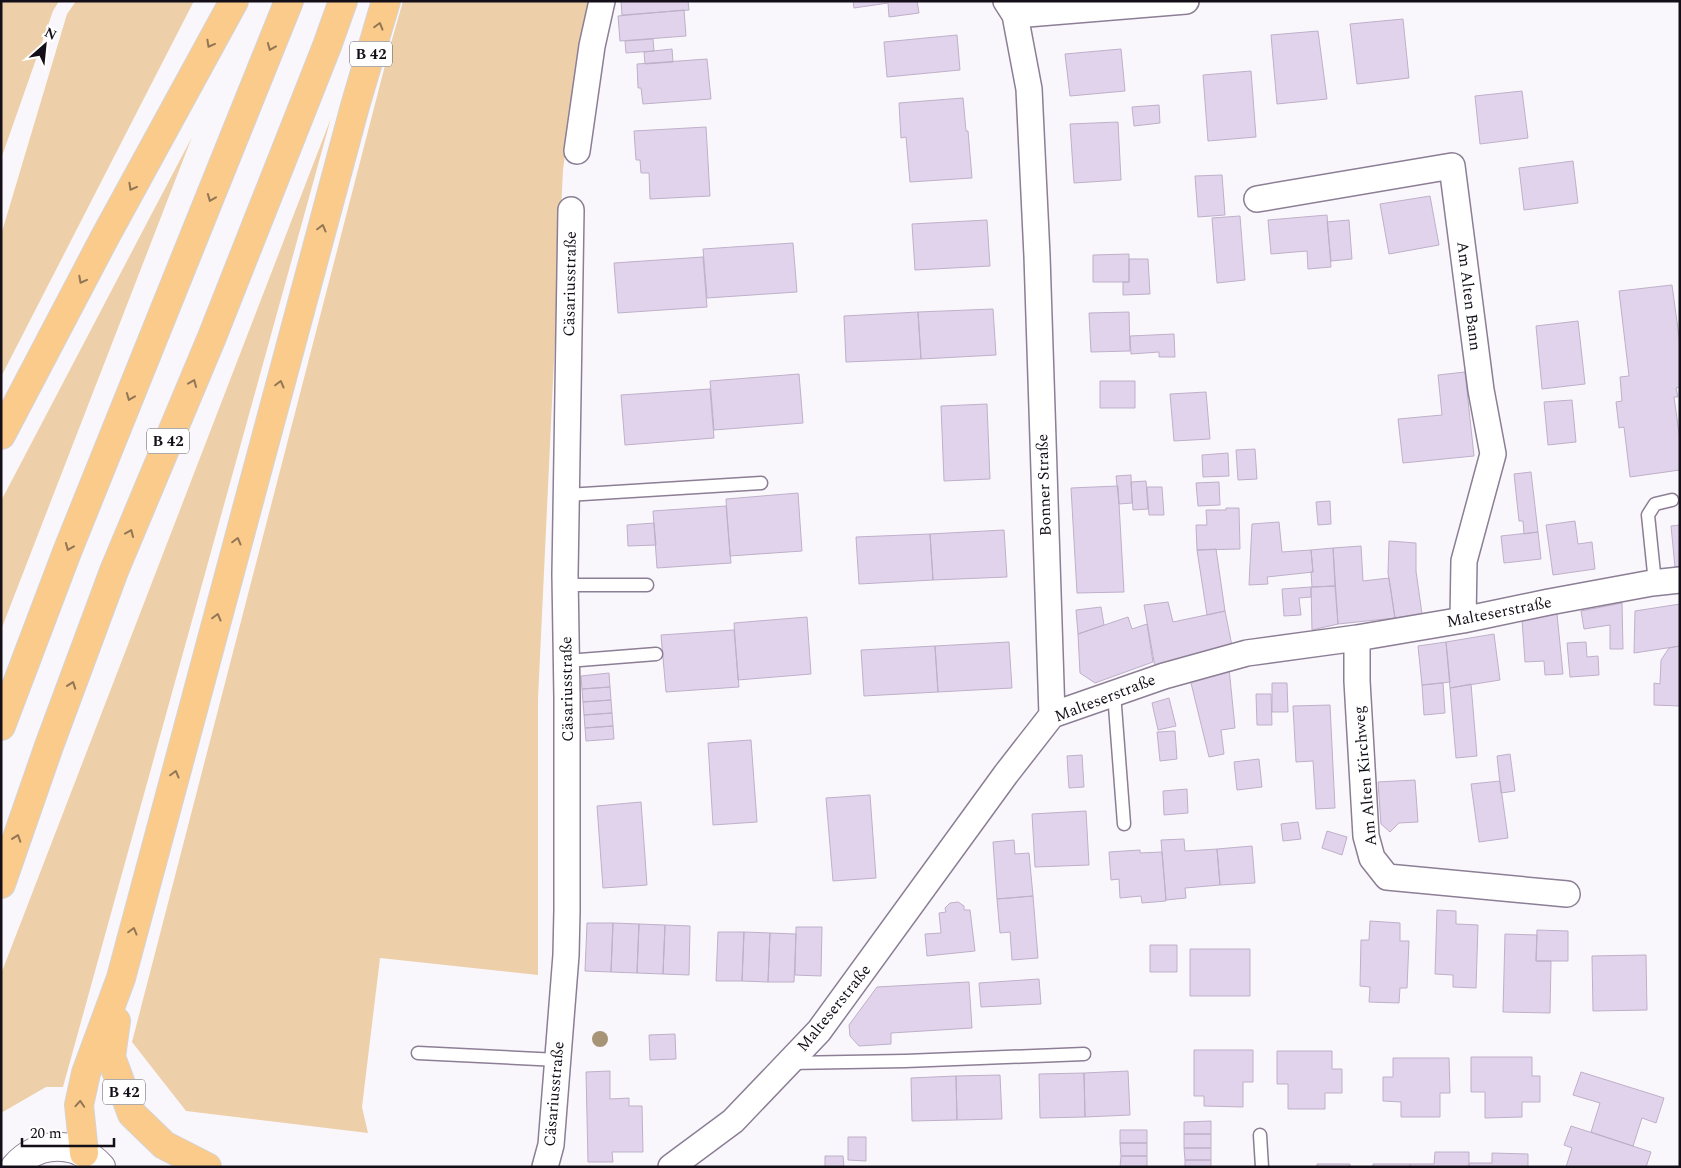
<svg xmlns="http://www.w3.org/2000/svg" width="1681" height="1168" viewBox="0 0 1681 1168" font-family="Spectral,serif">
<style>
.green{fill:#edd0aa}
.building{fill:#e2d3ec;stroke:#beb0c9}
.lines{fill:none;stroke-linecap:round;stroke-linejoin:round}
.service-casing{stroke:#8c7e95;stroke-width:15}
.minor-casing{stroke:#8c7e95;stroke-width:28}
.secondary-casing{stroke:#8c7e95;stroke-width:30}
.trunk-casing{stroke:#d5d4d5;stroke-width:30}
.service{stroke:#fff;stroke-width:12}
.minor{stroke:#fff;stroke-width:25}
.secondary{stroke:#fff;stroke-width:28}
.trunk{stroke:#facb8a;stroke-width:28}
.tree{fill:#a79376}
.oneway{stroke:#927656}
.labels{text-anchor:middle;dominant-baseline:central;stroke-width:4;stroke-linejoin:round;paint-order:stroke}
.shield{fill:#fff;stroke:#5a565d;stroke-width:1}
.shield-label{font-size:15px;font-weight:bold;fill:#130e17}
.street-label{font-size:16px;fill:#130e17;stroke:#fff}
</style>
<rect width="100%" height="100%" fill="#faf7fc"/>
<!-- green -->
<path class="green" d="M1,1H59L53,11L1,159Z
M76,1H194L1,377V235L67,14Z
M403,1H590L576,72L563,170L538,699V975L380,958L362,1107L368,1133L186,1111L132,1042L389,50Z
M331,118L63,1087H46L1,1113V974Z
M192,137L1,630V501Z"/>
<!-- building -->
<path class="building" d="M621,1H688L689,10L622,15Z
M853,1H917L919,13L889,17L888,3L854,8Z
M684,10L686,36L620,41L618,16Z
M1403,19L1409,78L1357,84L1350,24Z
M1318,31L1327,99L1277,104L1271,35Z
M957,35L960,70L887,77L884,42Z
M653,39L654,51L626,53L625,41Z
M672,49L673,62L645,64L644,52Z
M1121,49L1125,91L1070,96L1065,54Z
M707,59L711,99L643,104L641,88H638L637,64Z
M1251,71L1256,137L1208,141L1203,75Z
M1522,91L1528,138L1480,144L1475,96Z
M963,98L966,131H968L972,178L910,182L906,137L901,138L899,103Z
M1159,105L1160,123L1134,126L1132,107Z
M1118,122L1121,180L1074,183L1070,124Z
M706,127L710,196L650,199L649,173H641L640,160H636L634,131Z
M1573,161L1578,203L1524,210L1519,168Z
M1222,175L1225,215L1198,217L1195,176Z
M1430,196L1439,245L1389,254L1380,204Z
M1327,215L1331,267L1308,269L1307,251L1271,254L1268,220Z
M1240,216L1245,280L1217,283L1212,218Z
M987,220L990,266L915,270L912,224Z
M1349,220L1352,259L1331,261L1327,222Z
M793,243L797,292L707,298L703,249Z
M1129,254V282H1093V255Z
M703,257L707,307L618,313L614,263Z
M1129,259H1148L1150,294L1123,295V282H1129Z
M1672,285L1680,344V387L1676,388L1678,397H1674L1680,440V470L1630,477L1624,427L1619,428L1616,402L1622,401L1620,377L1629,376L1619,291Z
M993,309L996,355L921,359L918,312Z
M918,312L921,359L846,362L844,316Z
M1129,312L1130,351L1091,352L1089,313Z
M1578,321L1585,384L1542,389L1536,326Z
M1174,334L1175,357H1159V352L1131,354L1130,336Z
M1465,372L1474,456L1403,463L1398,419L1442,415L1438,375Z
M799,374L803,423L714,430L710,381Z
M1100,381H1135V408H1100Z
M710,389L714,438L625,445L621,395Z
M1206,392L1210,439L1174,441L1170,394Z
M1572,400L1576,442L1548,445L1544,402Z
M987,404L990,479L944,481L941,406Z
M1255,449L1257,479L1238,480L1236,450Z
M1228,453L1229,476L1203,477L1202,455Z
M1531,472L1538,532L1524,534L1523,521H1519L1514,474Z
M1131,475L1132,503L1119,504L1116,476Z
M1146,481L1148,509L1133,510L1131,482Z
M1219,482L1220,505L1198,506L1196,483Z
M1118,486L1124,592L1077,593L1071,488Z
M1147,487H1162L1164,515H1149Z
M798,493L802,551L730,556L726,499Z
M1330,501L1331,524L1318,525L1316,502Z
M726,506L731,563L657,568L653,511Z
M1226,508H1239L1240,549L1197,550L1196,525H1207L1206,510H1226Z
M1575,521L1578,544L1592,542L1595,569L1553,575L1546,525Z
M1279,522L1282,552L1311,550L1313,572L1267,577L1268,584L1249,585L1252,524Z
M654,523L656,545L628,546L627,525Z
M1680,525V566L1675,567L1671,526Z
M1004,530L1007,577L933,580L930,534Z
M1538,532L1541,559L1504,563L1501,536Z
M930,534L933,580L859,584L856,537Z
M1389,541L1416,543V571L1422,614L1395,618L1388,573Z
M1361,546L1363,581L1389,578L1395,618L1338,624L1333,548Z
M1333,548L1335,586L1312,587L1311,572H1313L1311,550Z
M1216,549L1225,611L1207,615L1197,550Z
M1335,586L1338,624L1312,630L1311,587Z
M1311,587V597L1299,598L1301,615L1284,616L1282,589Z
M1168,602L1173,622L1225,611L1232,646L1155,667L1144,605Z
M1622,603L1623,649H1610V625L1584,629L1581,611Z
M1680,604V646L1634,653L1635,611Z
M1101,607L1104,625L1078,634L1076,610Z
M1557,614L1563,674L1545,675L1544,661L1525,662L1522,620Z
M807,617L811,674L738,680L734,623Z
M1128,617L1132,629L1147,624L1153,662L1095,683L1080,673L1078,634Z
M734,630L739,687L666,692L661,635Z
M1494,634L1500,680L1450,688L1446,642Z
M1009,642L1012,688L938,692L935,646Z
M1446,642L1450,682L1422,685L1418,646Z
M1586,642L1587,657L1598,656L1599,675L1570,677L1567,643Z
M935,646L938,692L864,696L861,650Z
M1680,646V706L1654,705V683L1660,684L1661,660L1669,648Z
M1229,668L1235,728L1221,730L1224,754L1209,757L1190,679Z
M609,673L610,687L582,689L581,676Z
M1272,683H1287L1288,712H1272Z
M1443,683L1445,713L1424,715L1422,685Z
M1471,684L1477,756L1456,758L1450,688Z
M610,687L611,700L583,702L582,689Z
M1256,694H1271L1272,725H1257Z
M1169,698L1176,726L1158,730L1152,703Z
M611,700L612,713L584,715L583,702Z
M1330,705L1335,808L1316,809L1313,761L1296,762L1293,706Z
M612,713L613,726L585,728L584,715Z
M613,726L614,739L586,741L585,728Z
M1175,731L1177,759L1160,761L1157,732Z
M751,740L757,822L713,825L708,743Z
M1510,754L1515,791L1501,793L1497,756Z
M1082,755L1084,787L1069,788L1067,756Z
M1259,759L1262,787L1237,790L1234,762Z
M1415,780L1418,822L1399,823L1390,832L1381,824L1378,782Z
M1500,781L1508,838L1479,842L1471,784Z
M1187,789L1188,813L1164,815L1163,791Z
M870,795L876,878L833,881L826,798Z
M641,802L647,885L603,888L597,806Z
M1086,811L1089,865L1035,867L1032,814Z
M1298,822L1301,839L1283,841L1281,824Z
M1327,831L1347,837L1342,855L1322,848Z
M1184,839L1185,851L1217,849L1220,885L1185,888L1186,898L1166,900L1161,840Z
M1014,840L1015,854L1029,853L1033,896L997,899L993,842Z
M1252,846L1255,883L1220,885L1217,849Z
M1140,850V853L1162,852L1166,901L1142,903L1141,896L1120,898L1119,879L1111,880L1109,852Z
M1033,896L1038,958L1012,960L1010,932L1000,933L997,899Z
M958,902L964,906V910H970L975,951L927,956L925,934L941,933L939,913L946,912L945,908L950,903Z
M1437,910L1456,911V924L1478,925L1476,988L1453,987V975L1435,974Z
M1370,921L1400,923V941H1409L1407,988H1400L1399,1003L1369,1002L1370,987L1360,986L1361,940H1369Z
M587,923H613L611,972L585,971Z
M613,923L639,924L637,973L611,972Z
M639,924L665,925L663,974L637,973Z
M665,925L690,926L689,975L663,974Z
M796,927H822L821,976L795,975Z
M1537,930L1568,931V961H1536Z
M718,932H744L742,981H716Z
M744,932L770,933L768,982L742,981Z
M770,933L796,934L794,982H768Z
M1505,934L1537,935L1536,961H1551L1550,1013L1503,1012Z
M1150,945H1177V972H1150Z
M1190,949H1250V996H1190Z
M1646,955L1647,1010L1593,1011L1592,956Z
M1039,979L1041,1004L981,1007L979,983Z
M969,982L972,1028L891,1033V1044L859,1046L850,1036L849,1025L877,987Z
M675,1034L676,1059L650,1060L649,1035Z
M1194,1050H1253V1082H1243V1107L1204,1106V1096H1194Z
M1277,1051H1332V1069H1342V1093H1325V1109H1288V1084H1277Z
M1471,1057H1532V1076H1540V1102H1522V1117L1485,1118V1092H1471Z
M1393,1058H1449L1450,1093H1440V1117H1401V1102L1383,1101V1077H1393Z
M610,1071V1099L629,1098V1106H642L643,1152H612L613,1162H588L586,1072Z
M1128,1071L1130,1115L1085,1117L1084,1073Z
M1581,1072L1664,1098L1656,1123L1642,1118L1633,1146L1591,1132L1600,1103L1573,1095Z
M1084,1073L1085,1117L1040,1118L1039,1074Z
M1000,1075L1002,1119L957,1120L956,1076Z
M956,1076L957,1120L912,1121L911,1078Z
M1211,1121V1134H1184V1122Z
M1571,1126L1651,1152L1646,1167H1566L1572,1148L1564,1145Z
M1120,1130H1147V1143H1120Z
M1184,1134H1211V1148H1184Z
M848,1137H866V1161L848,1160Z
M1120,1143H1147V1156H1121Z
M1184,1148H1211V1160H1185Z
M1435,1152H1469V1167H1410V1164H1434Z
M1492,1153L1528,1154V1167H1469V1163H1492Z
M825,1156H843L844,1167H825Z
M1121,1156H1147V1167H1120Z
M1185,1160H1211V1167H1185Z
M1317,1164H1350V1167H1317Z
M1373,1164H1410V1167H1373Z"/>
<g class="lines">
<!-- service casing -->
<g class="service-casing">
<path id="service" d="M567,495L761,483
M1655,583L1648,515L1655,504L1672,500
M565,585H647
M567,661L656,654
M1114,693L1124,824
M418,1053L558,1060
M789,1063L905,1061L1084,1054
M1260,1135L1262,1167"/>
</g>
<!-- minor casing -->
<g class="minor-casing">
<path id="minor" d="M1006,1L1015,15L1029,89L1037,256L1052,715
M1015,15L1186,1
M577,151L592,46L602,1
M1257,199L1452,166L1481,390L1493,454L1464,561L1463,620
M1357,638V681L1366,836L1372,858L1387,877L1567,894
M545,1167L551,1145L566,955L567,910V698L565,575L571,210
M671,1167L733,1121L819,1031L1006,774L1052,715L1164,676L1247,653L1357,638L1463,620L1549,602L1652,583L1680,580"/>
</g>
<!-- secondary casing -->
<g class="secondary-casing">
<path id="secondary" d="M15,1167C38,1140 77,1140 101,1167"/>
</g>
<!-- trunk casing -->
<g class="trunk-casing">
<path id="trunk" d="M1,435L105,237L234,1
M1,726L67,552L289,1
M1,884L49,746L114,571L212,337L327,46L343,1
M116,1021L111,1057L132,1114L164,1145L207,1167
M84,1153L79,1105L86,1073L121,978L355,106L386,1"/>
</g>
<!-- service -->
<use href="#service" class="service"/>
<!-- minor -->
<use href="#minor" class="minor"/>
<!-- secondary -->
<use href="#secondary" class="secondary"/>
<!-- trunk -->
<use href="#trunk" class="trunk"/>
</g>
<!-- trees -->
<circle class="tree" cx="600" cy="1039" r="8"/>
<!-- one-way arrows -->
<defs><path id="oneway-chevron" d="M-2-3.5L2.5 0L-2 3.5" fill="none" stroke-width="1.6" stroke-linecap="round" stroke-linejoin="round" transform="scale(1.25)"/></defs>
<g class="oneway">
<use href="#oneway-chevron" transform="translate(379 26) rotate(-74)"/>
<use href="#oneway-chevron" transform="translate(210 44) rotate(119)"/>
<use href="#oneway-chevron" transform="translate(271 47) rotate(112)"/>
<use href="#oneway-chevron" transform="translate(132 187) rotate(119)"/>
<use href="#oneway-chevron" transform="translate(211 198) rotate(112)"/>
<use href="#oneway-chevron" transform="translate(322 228) rotate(-75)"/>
<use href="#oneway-chevron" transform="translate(82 280) rotate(118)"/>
<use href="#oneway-chevron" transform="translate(193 383) rotate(-67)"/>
<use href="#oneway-chevron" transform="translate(280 384) rotate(-75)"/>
<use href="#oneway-chevron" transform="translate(130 397) rotate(112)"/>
<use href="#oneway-chevron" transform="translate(130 533) rotate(-67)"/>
<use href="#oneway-chevron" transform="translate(237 541) rotate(-75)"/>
<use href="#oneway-chevron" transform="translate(69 547) rotate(112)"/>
<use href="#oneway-chevron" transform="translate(217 617) rotate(-75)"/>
<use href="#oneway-chevron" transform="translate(72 685) rotate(-70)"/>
<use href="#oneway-chevron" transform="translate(175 774) rotate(-75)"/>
<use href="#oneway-chevron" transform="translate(17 838) rotate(-71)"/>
<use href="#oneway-chevron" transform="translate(133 931) rotate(-75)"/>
<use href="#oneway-chevron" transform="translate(80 1104) rotate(-86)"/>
</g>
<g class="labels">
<!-- shield labels -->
<g class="shield">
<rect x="350" y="41.5" width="42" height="25" rx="4"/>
<rect x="147" y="428.5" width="42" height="25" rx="4"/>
<rect x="103" y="1079.5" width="42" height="25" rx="4"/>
</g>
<g class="shield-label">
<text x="371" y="54">B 42</text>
<text x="168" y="441">B 42</text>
<text x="124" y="1092">B 42</text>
</g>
<!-- street labels -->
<g class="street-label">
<text transform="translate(570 284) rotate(-89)">Cäsariusstraße</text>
<text transform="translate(1469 296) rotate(83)">Am Alten Bann</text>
<text transform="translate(1044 485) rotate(-92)">Bonner Straße</text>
<text transform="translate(1499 612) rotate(-11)">Malteserstraße</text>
<text transform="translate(567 689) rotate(-91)">Cäsariusstraße</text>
<text transform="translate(1105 698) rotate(-21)">Malteserstraße</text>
<text transform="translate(1365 776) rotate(-95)">Am Alten Kirchweg</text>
<text transform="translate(834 1008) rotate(-51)">Malteserstraße</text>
<text transform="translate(554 1094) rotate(-85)">Cäsariusstraße</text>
</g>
</g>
<!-- border -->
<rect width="1681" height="1168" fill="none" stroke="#130e17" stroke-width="5"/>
<!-- north arrow -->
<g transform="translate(45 45) rotate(27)" stroke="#ffffff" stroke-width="4" paint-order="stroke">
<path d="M0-4L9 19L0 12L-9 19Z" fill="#130e17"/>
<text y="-8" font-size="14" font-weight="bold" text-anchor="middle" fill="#130e17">N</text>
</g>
<!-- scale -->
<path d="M22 1138v8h92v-8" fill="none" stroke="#130e17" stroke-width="2.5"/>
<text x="30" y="1138" font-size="15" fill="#130e17" stroke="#ffffff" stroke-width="4" paint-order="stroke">20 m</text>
</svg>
